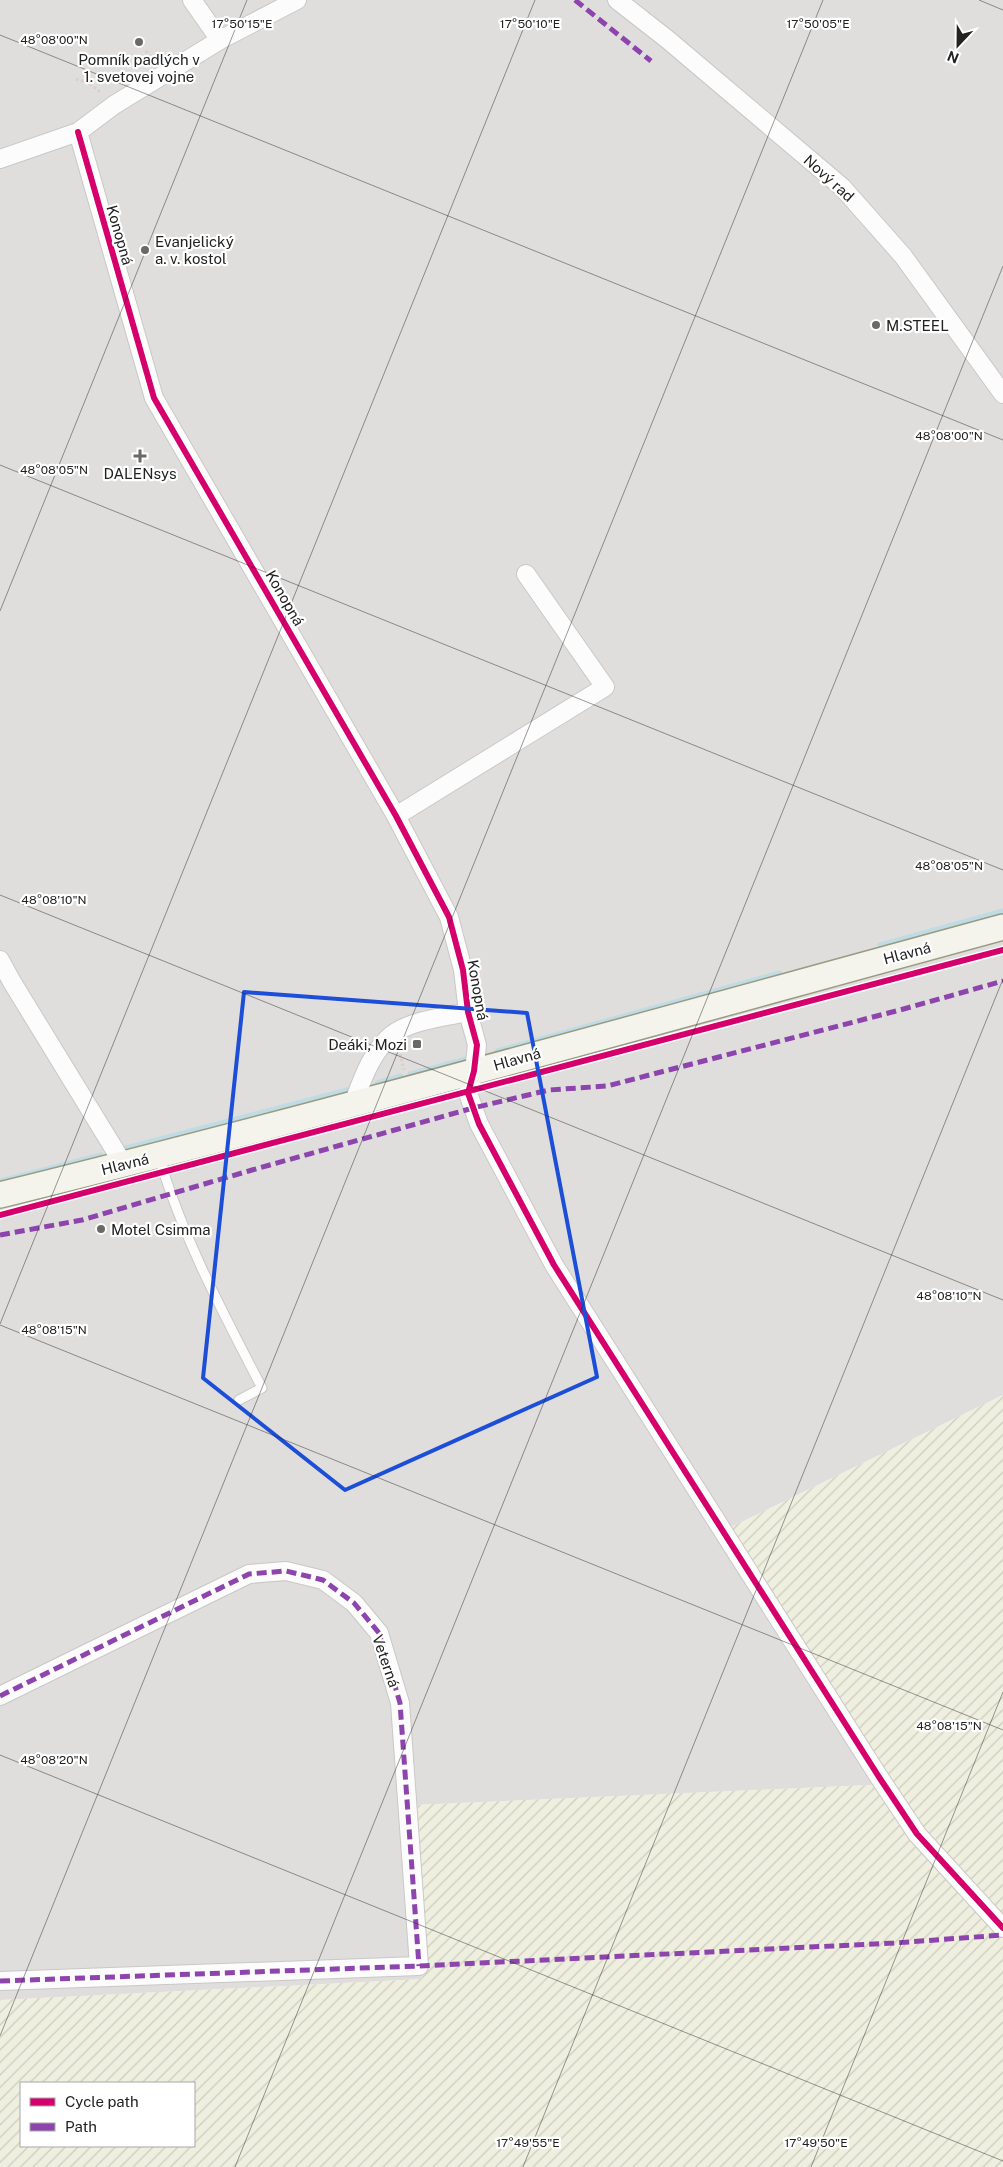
<svg xmlns="http://www.w3.org/2000/svg" width="1003" height="2167" viewBox="0 0 1003 2167" font-family="'Public Sans',sans-serif">
<style>
.residential{fill:#dfdedc}
.farmland{fill:url(#farmland-furrows);fill-rule:evenodd}
.lines{fill:none;stroke-linecap:round;stroke-linejoin:round}
.stream{stroke:#bfdbe3;stroke-width:5}
.lane-casing{stroke:#c9c8c7;stroke-width:11}
.street-casing{stroke:#c9c8c7;stroke-width:20}
.secondary-casing{stroke:#999a82;stroke-width:28}
.path{stroke:#dccecd;stroke-width:3;stroke-dasharray:2.5 2.5;stroke-linecap:butt}
.lane{stroke:#fdfcfc;stroke-width:9}
.street{stroke:#fdfcfc;stroke-width:18}
.secondary{stroke:#f4f4ed;stroke-width:25}
.quiet{stroke:#8e44ad;stroke-width:5;stroke-dasharray:10 5;stroke-linecap:butt}
.cycleway-casing{stroke:#fff;stroke-width:9}
.cycleway{stroke:#d6006c;stroke-width:6}
.marked{fill:none;stroke:#1d4ed8;stroke-width:4;stroke-linejoin:round}
.ticks{fill:none;stroke:#222;stroke-width:1;stroke-opacity:0.45}
.poi-dot{fill:#6a6968;stroke:#fff;stroke-width:2}
.labels{text-anchor:middle;dominant-baseline:central;stroke-width:4.5;stroke-linejoin:round;paint-order:stroke}
.poi-label{font-size:15px;fill:#222;stroke:#fff;text-anchor:start}
.street-label{font-size:15px;fill:#222;stroke:#fff}
.ticks-label{font-size:12px;text-anchor:middle;fill:#222;stroke:#fff;stroke-width:4.5;stroke-linejoin:round;paint-order:stroke}
</style>
<defs>
<pattern id="farmland-furrows" width="10" height="10" patternUnits="userSpaceOnUse" patternTransform="scale(1.25)"><rect width="10" height="10" fill="#efefdf"/><path d="M-1 1l2-2M0 10L10 0M9 11l2-2" fill="none" stroke="#cdcdbf"/></pattern>
</defs>
<rect width="100%" height="100%" fill="#f0eeeb"/>
<!-- residential -->
<path class="residential" d="M0,0H1003V1395L729,1528L892,1784L415,1805L423,1979L0,2000Z"/>
<!-- farmland -->
<path class="farmland" d="M1003,1395V2167H0V2000L423,1979L414,1805L892,1784L729,1528ZM21,2083H194V2146H21Z"/>
<g class="lines">
<!-- stream -->
<path class="stream" d="M880,945L1003,911
M497,1051L780,973
M410,1074L466,1059
M377,1083L401,1076
M126,1148L351,1089
M0,1181L101,1155"/>
<!-- lane casing -->
<g class="lane-casing">
<path id="lane" d="M159,1157C183,1238 223,1313 262,1388L239,1400"/>
</g>
<!-- street casing -->
<g class="street-casing">
<path id="street" d="M192,0L220,40
M617,0L667,39L842,187L903,256L1003,394
M78,132L154,398L396,816L449,917L463,970L468,1012L477,1045L474,1071L468,1093L479,1124L554,1265L879,1777L917,1834L1003,1928
M0,159L78,132L114,105L220,40L297,0
M396,816L605,687L526,574
M0,960L12,982L124,1165
M353,1104C362,1080 372,1050 393,1034C413,1020 444,1017 468,1012
M0,1696L249,1574L286,1571L323,1580L354,1603L379,1633L400,1703L419,1966L0,1981"/>
</g>
<!-- secondary casing -->
<g class="secondary-casing">
<path id="secondary" d="M0,1195C336,1112 669,1018 1003,927"/>
</g>
<!-- path -->
<path class="path" d="M146,51L154,63
M76,79L89,83L101,93
M399,1049L404,1070"/>
<!-- lane -->
<use href="#lane" class="lane"/>
<!-- street -->
<use href="#street" class="street"/>
<!-- secondary -->
<use href="#secondary" class="secondary"/>
<!-- quiet -->
<path class="quiet" d="M575,0L651,61
M0,1235L82,1220L252,1170L473,1108L549,1090L607,1086L900,1010L1003,981
M0,1696L249,1574L286,1571L323,1580L354,1603L379,1633L400,1703L419,1966
M0,1981L419,1966L894,1943L1003,1935"/>
<!-- cycleway casing -->
<g class="cycleway-casing">
<path id="cycleway" d="M78,132L154,398L396,816L449,917L463,970L468,1012L477,1045L474,1071L468,1093L479,1124L554,1265L879,1777L917,1834L1003,1928
M0,1215L1003,950"/>
</g>
<!-- cycleway -->
<use href="#cycleway" class="cycleway"/>
</g>
<!-- marked area -->
<path class="marked" d="M244,992L527,1013L597,1377L345,1490L203,1378Z"/>
<!-- ticks -->
<path class="ticks" d="M979,0L1003,10M0,35L1003,440M0,465L1003,870M0,611L247,0M0,895L1003,1300M0,1324L535,0M0,1325L1003,1730M0,1755L1003,2161M0,2036L823,0M235,2167L1003,266M523,2167L1003,979M811,2167L1003,1692"/>
<!-- markers -->
<g class="poi-dot">
<circle cx="139" cy="42" r="5"/>
<circle cx="145" cy="250" r="5"/>
<circle cx="876" cy="325" r="5"/>
<path d="M137.5 448.5h5v5h5v5h-5v5h-5v-5h-5v-5h5z"/>
<rect x="412" y="1039" width="10" height="10" rx="2.5"/>
<circle cx="101" cy="1229" r="5"/>
</g>
<g class="labels">
<!-- poi labels -->
<g class="poi-label">
<text x="139" y="59" text-anchor="middle">Pomník padlých v<tspan x="139" dy="17">1. svetovej vojne</tspan></text>
<text x="155" y="241">Evanjelický<tspan x="155" dy="17">a. v. kostol</tspan></text>
<text x="886" y="325">M.STEEL</text>
<text x="140" y="473" text-anchor="middle">DALENsys</text>
<text x="407" y="1044" text-anchor="end">Deáki, Mozi</text>
<text x="111" y="1229">Motel Csimma</text>
</g>
<!-- street labels -->
<g class="street-label">
<text transform="translate(829 178) rotate(42)">Nový rad</text>
<text transform="translate(120 235) rotate(74)">Konopná</text>
<text transform="translate(285 598) rotate(60)">Konopná</text>
<text transform="translate(907 953) rotate(-15)">Hlavná</text>
<text transform="translate(478 990) rotate(80)">Konopná</text>
<text transform="translate(517 1059) rotate(-16)">Hlavná</text>
<text transform="translate(125 1164) rotate(-14)">Hlavná</text>
<text transform="translate(386 1661) rotate(71)">Veterná</text>
</g>
</g>
<g class="ticks-label">
<text x="242" y="28">17°50'15"E</text>
<text x="530" y="28">17°50'10"E</text>
<text x="818" y="28">17°50'05"E</text>
<text x="54" y="44">48°08'00"N</text>
<text x="949" y="440">48°08'00"N</text>
<text x="54" y="474">48°08'05"N</text>
<text x="949" y="870">48°08'05"N</text>
<text x="54" y="904">48°08'10"N</text>
<text x="949" y="1300">48°08'10"N</text>
<text x="54" y="1334">48°08'15"N</text>
<text x="949" y="1730">48°08'15"N</text>
<text x="54" y="1764">48°08'20"N</text>
<text x="528" y="2147">17°49'55"E</text>
<text x="816" y="2147">17°49'50"E</text>
</g>
<!-- legend -->
<rect x="20" y="2082" width="175" height="65" fill="#ffffff" stroke="#a7a7a7"/>
<rect x="30" y="2098" width="25" height="8" fill="#d6006c" stroke="#a7a7a7"/>
<text x="65" y="2107" font-size="15" fill="#222222">Cycle path</text>
<rect x="30" y="2123" width="25" height="8" fill="#8e44ad" stroke="#a7a7a7"/>
<text x="65" y="2132" font-size="15" fill="#222222">Path</text>
<!-- north arrow -->
<g transform="translate(958 45) rotate(202)" stroke="#ffffff" stroke-width="4" paint-order="stroke">
<path d="M0-4L9 19L0 12L-9 19Z" fill="#222222"/>
<text y="-8" font-size="14" font-weight="bold" text-anchor="middle" fill="#222222">N</text>
</g>
</svg>
